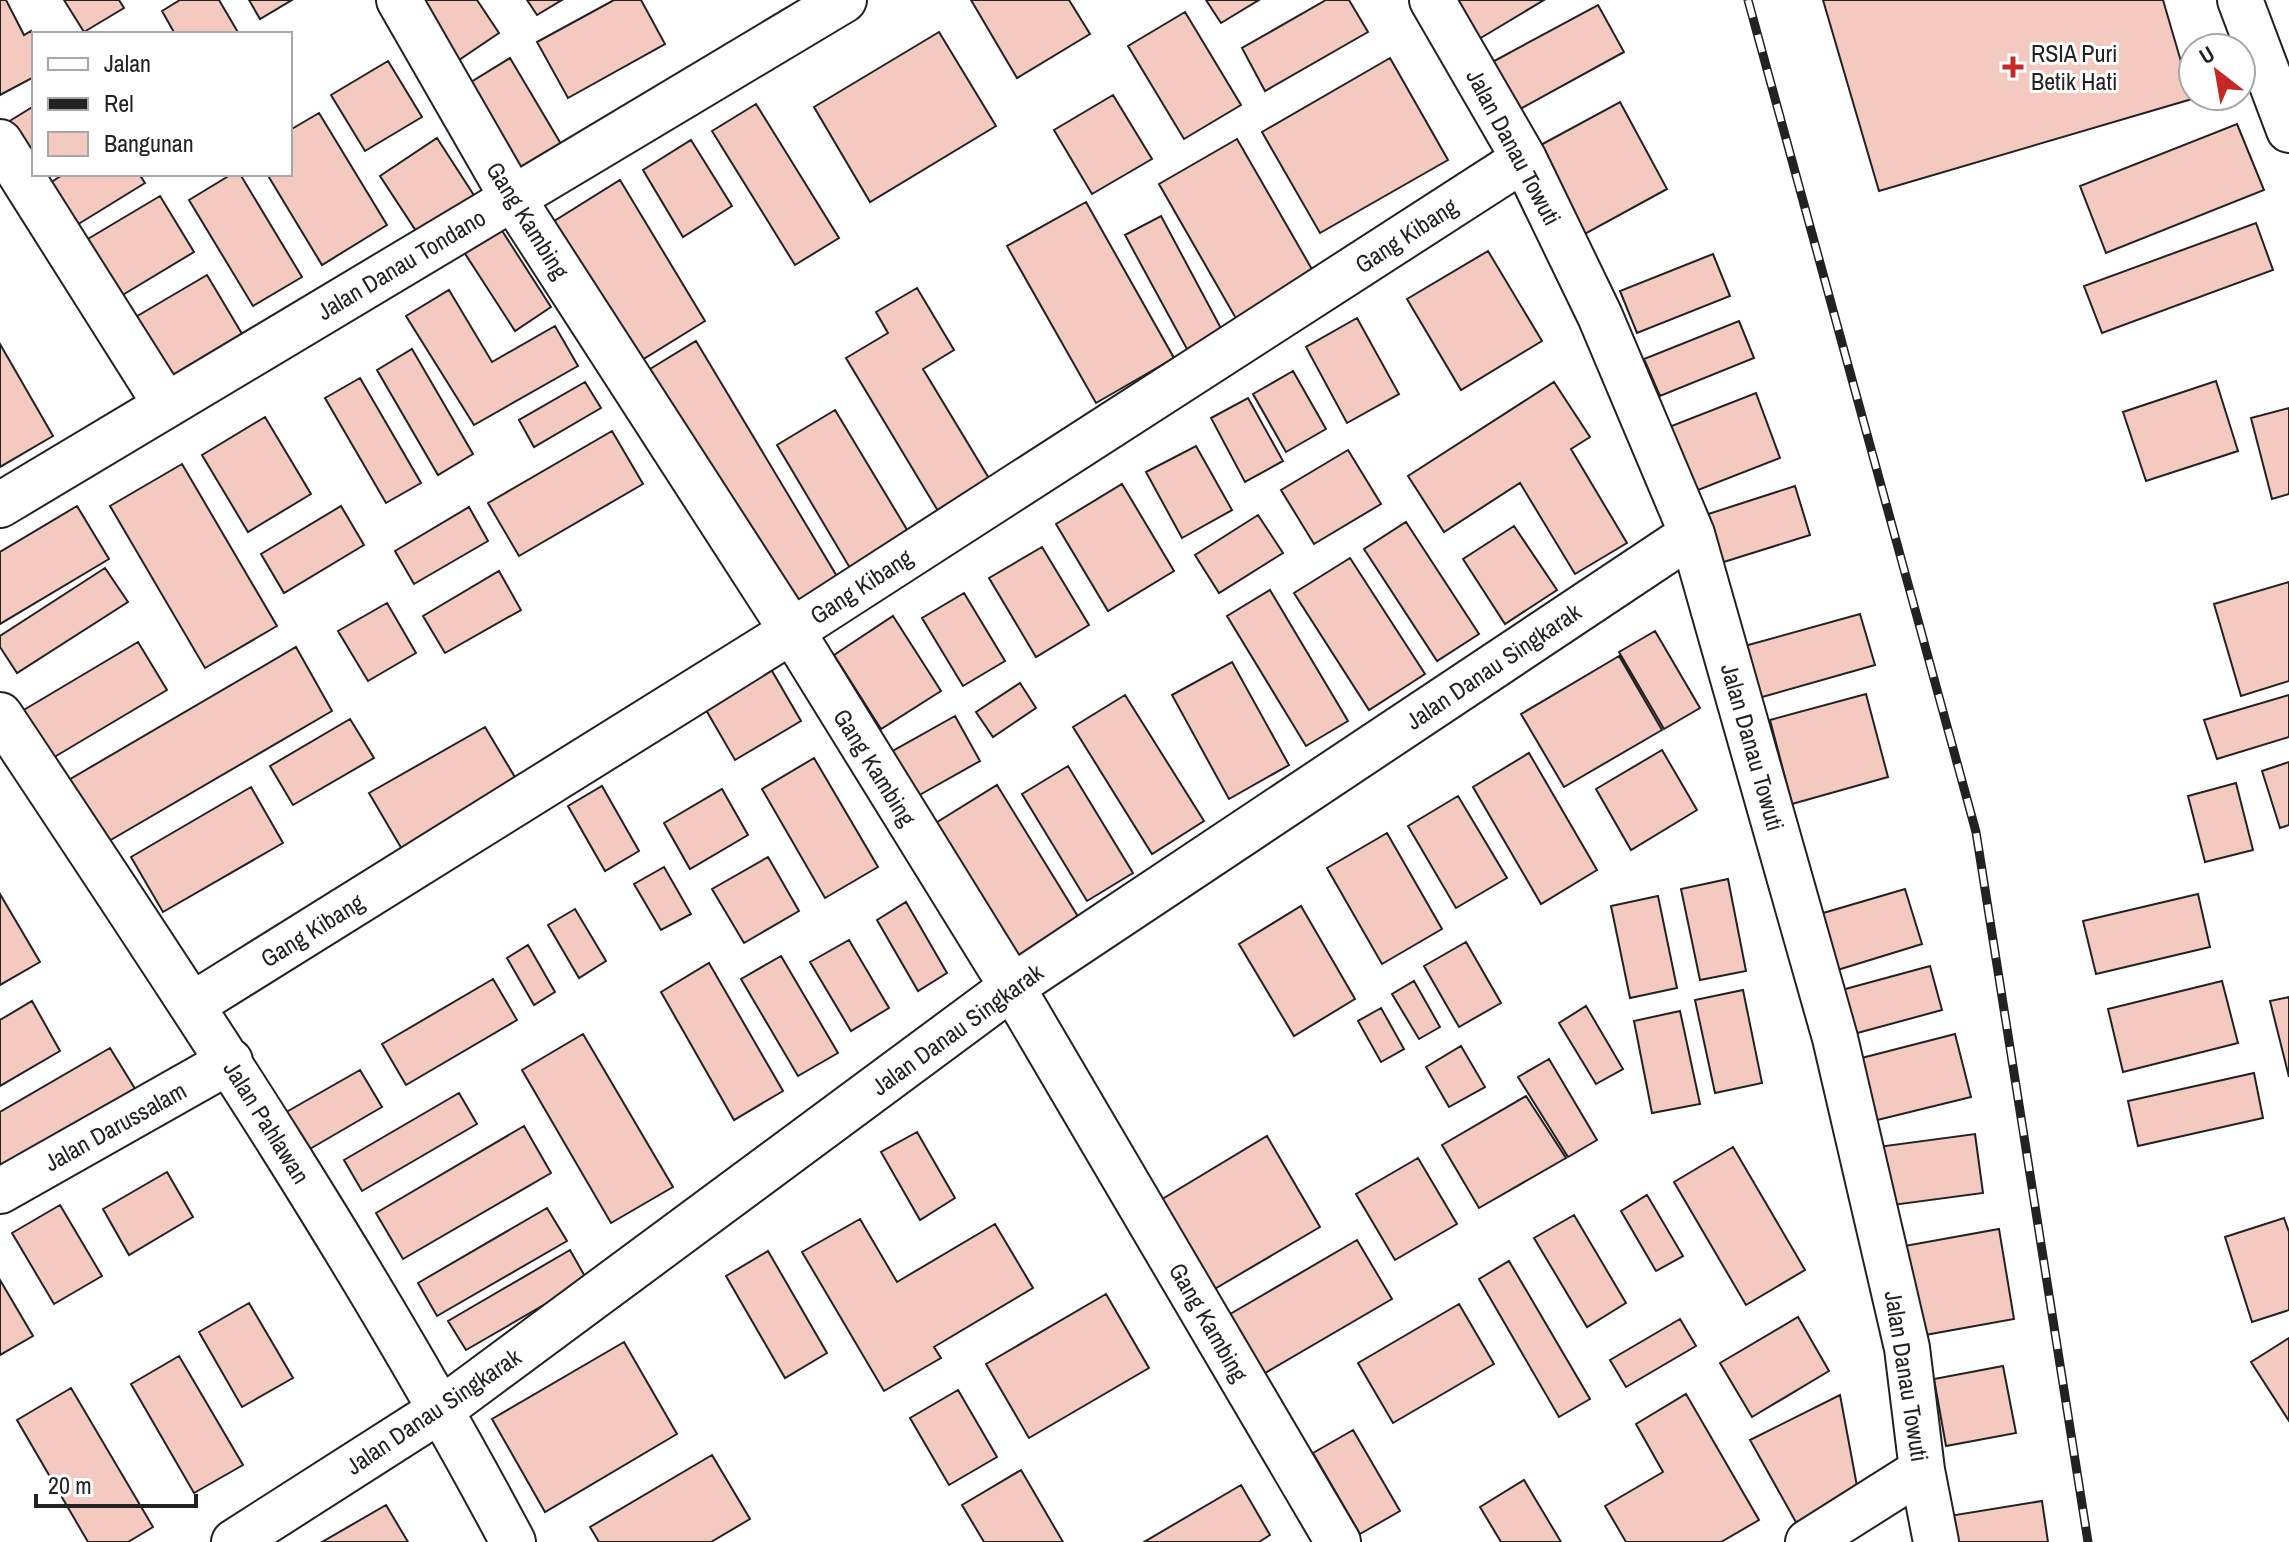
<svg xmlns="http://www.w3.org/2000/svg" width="2289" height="1542" viewBox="0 0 2289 1542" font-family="'Archivo Narrow',sans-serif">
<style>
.building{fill:#f3c9c0;stroke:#222;stroke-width:2}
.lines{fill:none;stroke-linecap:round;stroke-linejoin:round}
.minor-casing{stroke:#222;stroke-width:48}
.major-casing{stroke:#222;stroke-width:48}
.minor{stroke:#fff;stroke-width:44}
.major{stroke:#fff;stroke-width:44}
.rail-casing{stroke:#222;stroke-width:9}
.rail{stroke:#fff;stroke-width:6;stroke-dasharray:18;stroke-linecap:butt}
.poi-dot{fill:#c62828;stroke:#fff;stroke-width:3}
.labels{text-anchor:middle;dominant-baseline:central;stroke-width:6;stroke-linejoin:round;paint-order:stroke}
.poi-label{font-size:24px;fill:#222;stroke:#fff;text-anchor:start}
.street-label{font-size:24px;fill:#222;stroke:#fff}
</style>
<rect width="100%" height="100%" fill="#fff"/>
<!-- building -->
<path class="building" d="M0,0H6L24,35L31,31L34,38V77L0,95Z
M64,0H119L124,8L84,32Z
M180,0H219L239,34H175L162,11Z
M249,0H292L260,19Z
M415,0H477L499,33L450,66Z
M527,0H562L537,15Z
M614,0H641L665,44L568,98L537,42Z
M971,0H1069L1090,34L1017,78Z
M1206,0H1259L1221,23Z
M1326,0H1349L1368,32L1265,91L1242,48Z
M1448,0H1544L1474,42Z
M1823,0H2163L2192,99L1879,191Z
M1598,5L1624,52L1511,114L1485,66Z
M1185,12L1241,105L1184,139L1128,46Z
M939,32L996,126L870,202L814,107Z
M510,58L561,144L509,175L458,90Z
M1390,58L1448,160L1320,233L1262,132Z
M388,61L422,117L365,151L331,95Z
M1113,95L1152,159L1092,194L1054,130Z
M1620,102L1667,189L1583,235L1537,147Z
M756,104L839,238L795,265L712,131Z
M34,106V167L8,122Z
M319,113L387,225L322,265L267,174H290V130Z
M2237,124L2264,190L2106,253L2080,186Z
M437,138L477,200L420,237L380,176Z
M1237,139L1317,278L1238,322L1159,184Z
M691,140L732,206L683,237L643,170Z
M64,174H139L145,183L72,228L45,186Z
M232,174H240L302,277L253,306L189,200Z
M620,180L705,321L637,363L551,223Z
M160,196L194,252L106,305L71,249Z
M1086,202L1174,358L1096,403L1007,246Z
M1161,216L1223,332L1188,351L1125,235Z
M2256,223L2273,270L2102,333L2084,286Z
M499,226L551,307L515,331L462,249Z
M1488,251L1542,341L1461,390L1407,299Z
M1713,254L1730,296L1637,333L1620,291Z
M207,275L251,349L166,399L122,325Z
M917,288L954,350L923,369L990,480L938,511L846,358L888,333L876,312Z
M449,290L492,362L555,326L578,366L474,425L406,316Z
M1357,318L1399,394L1347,423L1306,347Z
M1739,321L1754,358L1660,396L1644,359Z
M696,341L841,583L795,611L650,369Z
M0,344L53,436L0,467Z
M412,349L473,454L438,475L377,370Z
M1293,371L1326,429L1286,452L1253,394Z
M360,378L421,483L386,503L325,398Z
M2216,381L2238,451L2146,481L2123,412Z
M585,382L601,408L534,447L519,420Z
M1554,382L1590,437L1571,449L1627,543L1575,574L1520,483L1444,532L1408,476Z
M1756,393L1780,458L1693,492L1669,427Z
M1248,398L1283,461L1245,482L1211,418Z
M2289,408V494L2272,499L2251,418Z
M835,410L909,533L850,568L777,445Z
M265,417L311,494L248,532L202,455Z
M612,431L643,484L519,556L488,503Z
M1196,446L1232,510L1182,538L1146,472Z
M1348,450L1381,504L1314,544L1281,490Z
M182,464L277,626L205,668L110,506Z
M1122,484L1174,571L1108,611L1056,524Z
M1795,486L1810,535L1711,566L1696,518Z
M77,506L109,559L0,624V552Z
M341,506L364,545L284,593L261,554Z
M469,507L488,541L414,584L395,551Z
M1258,515L1283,553L1219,593L1195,555Z
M1406,522L1479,634L1437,661L1364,549Z
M1514,526L1557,590L1505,624L1463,559Z
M1042,547L1089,625L1036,657L989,578Z
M1350,558L1425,674L1369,710L1294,593Z
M105,568L128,602L17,673L0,647V636Z
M499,571L521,610L445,653L423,616Z
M2289,582V681L2241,696L2214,604Z
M1270,590L1348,721L1306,746L1227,616Z
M964,593L1005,661L963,686L922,618Z
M387,603L416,653L368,681L338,631Z
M1860,614L1875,665L1755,699L1741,647Z
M893,616L941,691L881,729L834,655Z
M1655,631L1700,708L1664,729L1619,652Z
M138,642L167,690L51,759L22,711Z
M296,647L332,711L97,848L60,785Z
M761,652L801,721L735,760L695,691Z
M1619,656L1662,730L1564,787L1521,714Z
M1232,662L1289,765L1229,799L1172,695Z
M1020,683L1036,708L993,737L976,712Z
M1866,694L1888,777L1792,804L1770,720Z
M1125,695L1204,821L1152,854L1073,727Z
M2289,695V737L2217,759L2204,720Z
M955,716L980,761L916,797L891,752Z
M350,719L374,758L293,805L270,766Z
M485,727L519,784L403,851L369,793Z
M1662,750L1697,810L1631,850L1596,789Z
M1529,753L1597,870L1541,904L1473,787Z
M814,758L878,867L825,898L762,789Z
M2289,762V825L2280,828L2262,771Z
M1068,766L1133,873L1087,901L1022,794Z
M2236,783L2253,850L2205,862L2188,796Z
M997,785L1082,923L1011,967L926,829Z
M602,786L639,851L605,871L568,806Z
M251,787L283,843L163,912L131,857Z
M722,789L748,835L690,869L664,823Z
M1458,796L1507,878L1456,908L1408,826Z
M1387,833L1442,929L1382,964L1327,868Z
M768,857L799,911L744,943L712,889Z
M664,867L691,914L661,930L634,884Z
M1728,879L1746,971L1700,980L1681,889Z
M1905,889L1922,944L1831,972L1813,916Z
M0,894L40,962L0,985Z
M2198,894L2210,947L2096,974L2083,921Z
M1658,896L1677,988L1630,998L1611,906Z
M906,902L947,973L918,991L877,920Z
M1301,906L1355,999L1294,1036L1239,944Z
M575,909L606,961L579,978L548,925Z
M849,940L889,1008L851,1031L810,962Z
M1466,942L1501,1003L1459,1027L1424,966Z
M528,945L555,992L534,1005L507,958Z
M781,956L838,1053L798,1076L741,979Z
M709,963L783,1091L734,1120L661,992Z
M1930,966L1942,1010L1850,1035L1838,991Z
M493,979L517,1020L406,1085L382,1044Z
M1414,981L1440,1027L1419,1039L1392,994Z
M2222,981L2238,1043L2123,1072L2108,1009Z
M1743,990L1762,1083L1715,1093L1695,1000Z
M2289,997V1077L2270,1001Z
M32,1001L60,1051L0,1086V1020Z
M1586,1006L1623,1069L1596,1084L1559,1023Z
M1381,1008L1404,1049L1381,1062L1358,1021Z
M1680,1011L1700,1104L1652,1113L1634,1021Z
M583,1034L673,1187L611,1223L522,1070Z
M1955,1034L1971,1097L1861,1124L1846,1062Z
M1461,1046L1485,1087L1449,1107L1426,1067Z
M110,1048L137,1092L0,1172V1112Z
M1549,1059L1597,1140L1568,1157L1518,1077Z
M360,1070L382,1107L303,1153L281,1115Z
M2254,1073L2263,1118L2138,1146L2128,1101Z
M459,1093L477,1124L362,1191L344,1160Z
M1526,1096L1566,1158L1479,1208L1442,1145Z
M524,1126L551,1173L403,1259L376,1213Z
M917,1132L955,1198L920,1220L881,1152Z
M1975,1134L1983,1193L1878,1207L1870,1148Z
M1267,1136L1320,1227L1201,1297L1149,1207Z
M1733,1147L1805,1270L1746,1305L1674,1182Z
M1418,1158L1457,1224L1395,1260L1356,1194Z
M167,1172L193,1217L129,1255L103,1209Z
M1647,1195L1683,1256L1656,1271L1621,1211Z
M60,1205L102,1276L54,1304L12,1233Z
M547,1208L567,1241L437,1316L418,1283Z
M1574,1215L1626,1303L1587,1327L1534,1238Z
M2284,1218L2289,1232V1310L2252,1322L2225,1237Z
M860,1219L897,1282L995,1224L1033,1288L934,1347L941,1358L884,1391L802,1252Z
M1999,1229L2014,1319L1914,1337L1899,1247Z
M1357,1240L1392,1299L1248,1383L1213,1324Z
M570,1250L587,1280L466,1350L448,1321Z
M768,1251L827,1353L785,1378L726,1276Z
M1509,1261L1590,1399L1559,1417L1479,1279Z
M0,1280L33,1336L0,1355Z
M1106,1294L1149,1368L1029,1438L986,1364Z
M249,1303L293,1378L242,1407L199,1332Z
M1459,1304L1494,1364L1393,1423L1358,1363Z
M1798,1317L1829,1371L1752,1417L1720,1363Z
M1680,1319L1696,1346L1626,1387L1610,1360Z
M2289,1338V1421L2251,1362Z
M624,1342L677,1434L545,1512L492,1419Z
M179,1356L243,1465L194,1493L131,1384Z
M2003,1366L2016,1433L1946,1446L1934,1379Z
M71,1388L153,1527L128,1542H88L17,1420Z
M958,1390L997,1457L949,1485L910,1418Z
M1686,1394L1759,1520L1721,1542H1626L1605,1506L1663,1472L1636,1424Z
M1840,1395L1857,1486L1797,1524L1750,1440Z
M1353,1430L1400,1511L1360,1534L1313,1453Z
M712,1455L750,1519L711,1542H599L590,1527Z
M1021,1470L1063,1542H984L962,1505Z
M1524,1480L1561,1542H1501L1480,1507Z
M1241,1485L1270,1535L1259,1542H1144Z
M2042,1501L2048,1542H1946L1943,1517Z
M386,1505L408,1542H322Z"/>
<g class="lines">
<!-- minor casing -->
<g class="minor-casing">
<path id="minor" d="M399,0L512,197L792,631L1012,987L1338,1542
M1432,0L1524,159L1600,316L1692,534L1835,1038L1907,1348L1922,1470L1936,1542
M0,142L166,405
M0,505L844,0
M0,715C180,986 361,1255 513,1542
M192,1005L792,631L1524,159
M0,1191L230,1061
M234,1542L442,1409L1012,987L1692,534
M1808,1542L1922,1470"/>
</g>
<!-- major casing -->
<g class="major-casing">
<path id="major" d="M2240,0L2289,130"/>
</g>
<!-- minor -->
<use href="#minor" class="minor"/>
<!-- major -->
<use href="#major" class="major"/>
<!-- rail casing -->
<g class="rail-casing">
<path id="rail" d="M1748,0L1976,832L2088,1542"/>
</g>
<!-- rail -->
<use href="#rail" class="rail"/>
</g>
<!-- markers -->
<path class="poi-dot" d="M2009 55h8v8h8v8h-8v8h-8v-8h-8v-8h8z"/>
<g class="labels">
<!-- poi labels -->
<g class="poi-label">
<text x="2031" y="53">RSIA Puri<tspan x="2031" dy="28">Betik Hati</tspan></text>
</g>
<!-- street labels -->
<g class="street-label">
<text transform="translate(1514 147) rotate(62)">Jalan Danau Towuti</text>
<text transform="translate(528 220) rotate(58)">Gang Kambing</text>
<text transform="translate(1406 235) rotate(-33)">Gang Kibang</text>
<text transform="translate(401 264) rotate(-31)">Jalan Danau Tondano</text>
<text transform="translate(861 586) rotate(-33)">Gang Kibang</text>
<text transform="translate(1493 666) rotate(-34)">Jalan Danau Singkarak</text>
<text transform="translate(1753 747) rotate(74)">Jalan Danau Towuti</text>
<text transform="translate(875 767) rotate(58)">Gang Kambing</text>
<text transform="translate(312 930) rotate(-32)">Gang Kibang</text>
<text transform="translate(957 1029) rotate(-36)">Jalan Danau Singkarak</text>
<text transform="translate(267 1122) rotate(58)">Jalan Pahlawan</text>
<text transform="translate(115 1126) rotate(-29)">Jalan Darussalam</text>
<text transform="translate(1209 1322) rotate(60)">Gang Kambing</text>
<text transform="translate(1907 1376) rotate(81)">Jalan Danau Towuti</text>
<text transform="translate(433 1411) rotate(-34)">Jalan Danau Singkarak</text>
</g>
</g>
<!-- legend -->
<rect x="32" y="32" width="260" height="144" fill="#ffffff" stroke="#a7a7a7" stroke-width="2"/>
<rect x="48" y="58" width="40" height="12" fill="#ffffff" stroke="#a7a7a7" stroke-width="2"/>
<text x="104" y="72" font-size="24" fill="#222222">Jalan</text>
<rect x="48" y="98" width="40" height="12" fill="#222222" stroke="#a7a7a7" stroke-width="2"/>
<text x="104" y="112" font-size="24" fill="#222222">Rel</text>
<rect x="48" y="132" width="40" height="24" fill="#f3c9c0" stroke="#a7a7a7" stroke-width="2"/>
<text x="104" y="152" font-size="24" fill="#222222">Bangunan</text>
<!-- north arrow -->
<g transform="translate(2217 72) rotate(329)"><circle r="38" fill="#ffffff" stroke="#a7a7a7" stroke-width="2"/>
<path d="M0-6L14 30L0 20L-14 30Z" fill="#c62828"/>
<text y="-12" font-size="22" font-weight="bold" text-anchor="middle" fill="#222222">U</text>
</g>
<!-- scale -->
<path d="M36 1494v12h160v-12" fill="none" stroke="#222222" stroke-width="4"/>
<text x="48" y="1494" font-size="24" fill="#222222" stroke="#ffffff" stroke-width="6" paint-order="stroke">20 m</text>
</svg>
